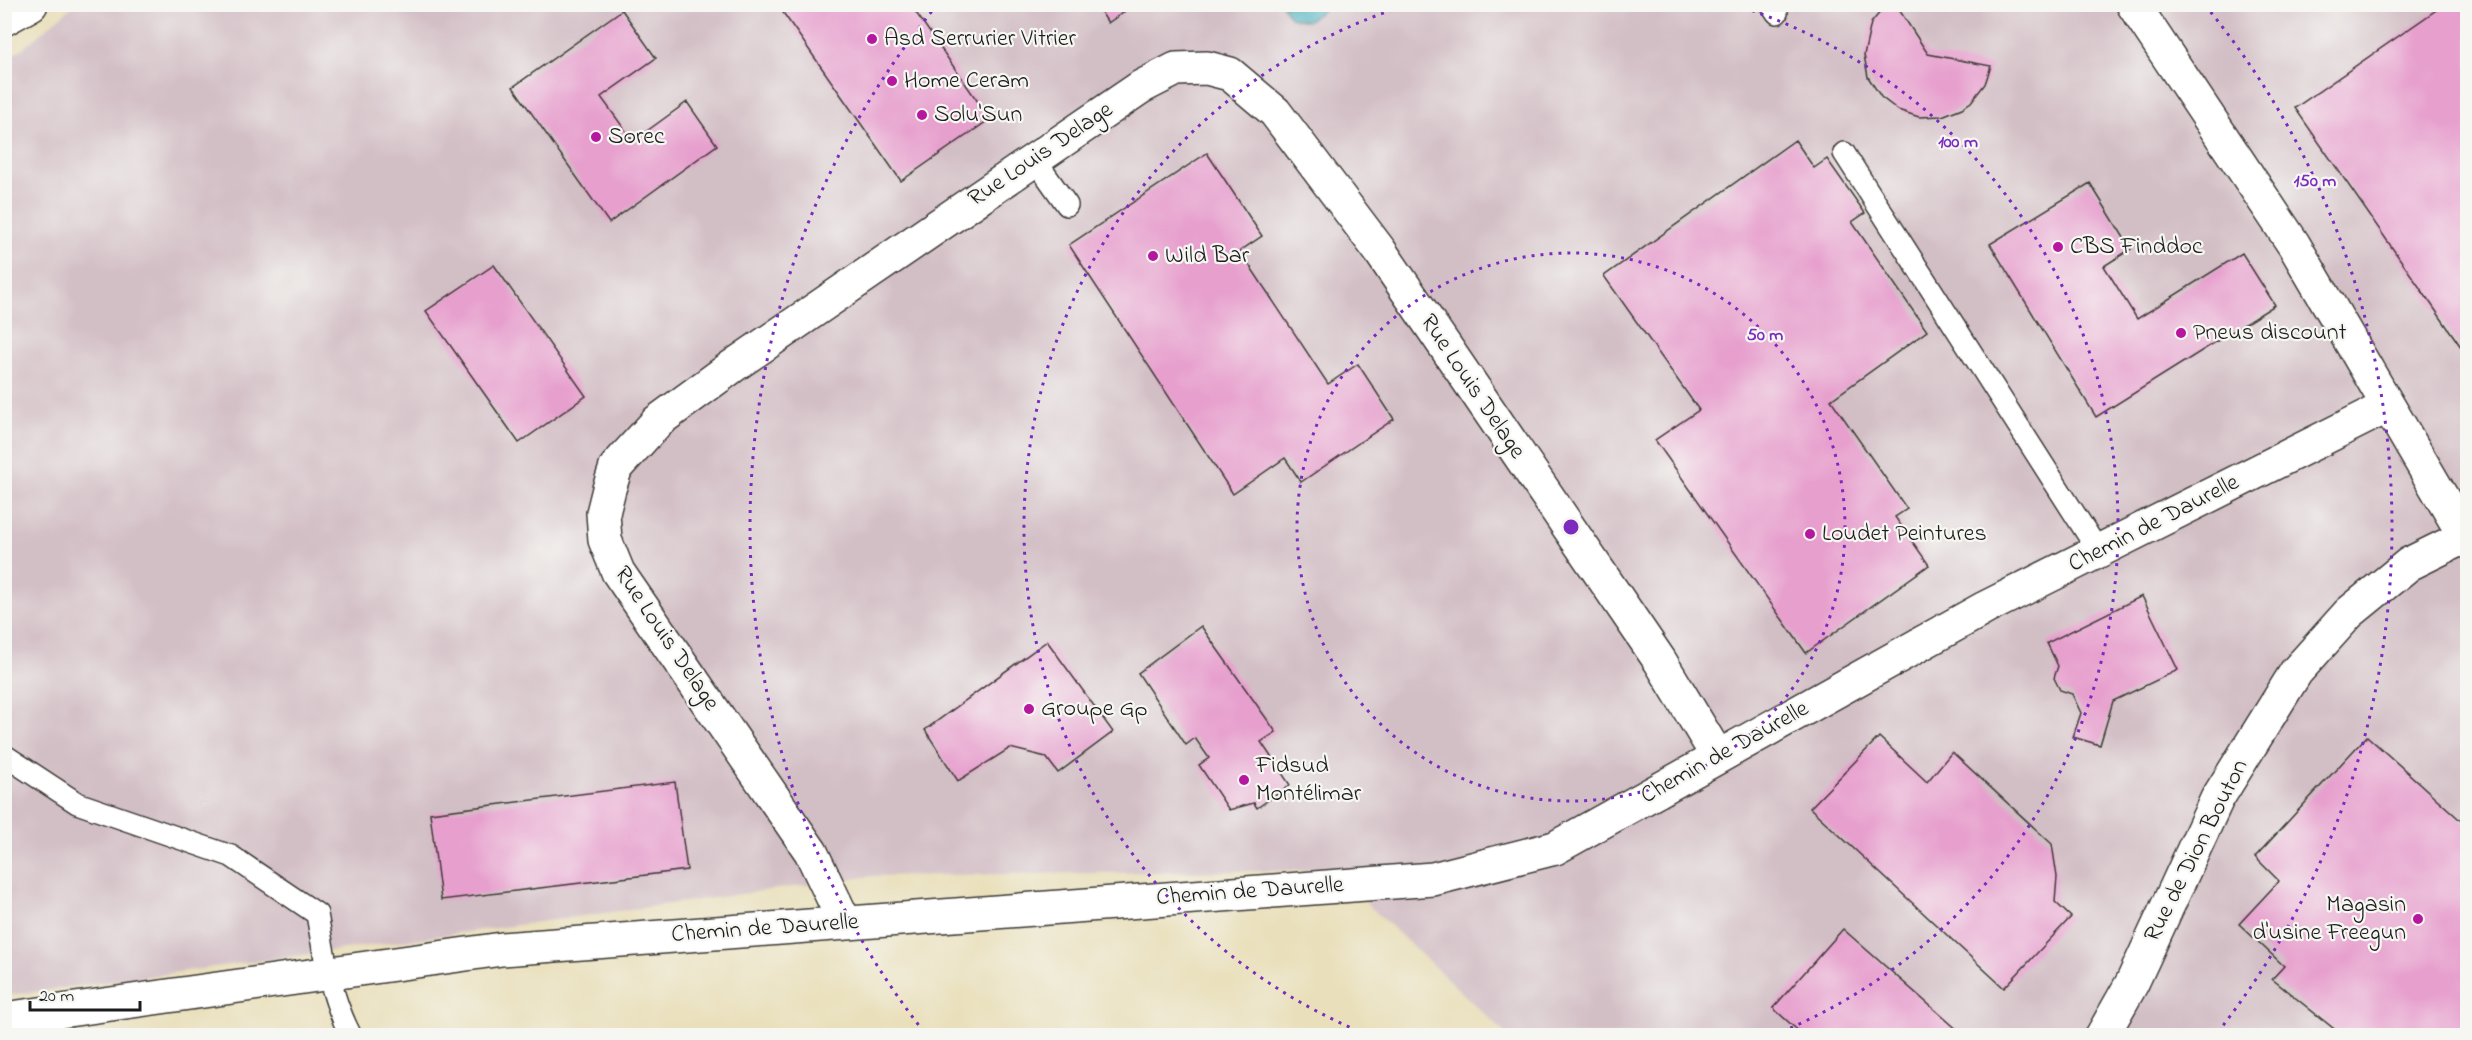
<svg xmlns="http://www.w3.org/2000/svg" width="2472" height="1040" viewBox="0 0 2472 1040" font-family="'Indie Flower',sans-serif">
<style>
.industrial{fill:#d2bec5}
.water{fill:#3dabbc;stroke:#2c646c;stroke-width:1.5}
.building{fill:#e7a0ce}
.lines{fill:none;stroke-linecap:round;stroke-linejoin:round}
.lane-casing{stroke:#3b3934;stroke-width:24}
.street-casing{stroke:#3b3934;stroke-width:36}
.lane{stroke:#fff;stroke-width:21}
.street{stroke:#fff;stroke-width:33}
.ring{fill:none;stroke:#7b2cbf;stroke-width:3;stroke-dasharray:3 6}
.poi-dot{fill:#b5179e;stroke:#f6f6f2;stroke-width:2}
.labels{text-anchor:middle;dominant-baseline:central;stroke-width:4.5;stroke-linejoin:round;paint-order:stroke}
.poi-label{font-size:24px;fill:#1c1c1c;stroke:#f6f6f2;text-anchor:start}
.street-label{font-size:24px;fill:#1c1c1c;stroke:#f6f6f2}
.centre{fill:#7b2cbf;stroke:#f6f6f2;stroke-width:3}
.ring-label{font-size:18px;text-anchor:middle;font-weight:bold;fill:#7b2cbf;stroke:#f6f6f2;stroke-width:4.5;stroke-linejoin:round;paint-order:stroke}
</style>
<rect width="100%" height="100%" fill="#f6f6f2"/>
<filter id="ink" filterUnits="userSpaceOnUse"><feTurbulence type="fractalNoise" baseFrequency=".0167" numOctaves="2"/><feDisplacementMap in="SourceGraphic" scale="12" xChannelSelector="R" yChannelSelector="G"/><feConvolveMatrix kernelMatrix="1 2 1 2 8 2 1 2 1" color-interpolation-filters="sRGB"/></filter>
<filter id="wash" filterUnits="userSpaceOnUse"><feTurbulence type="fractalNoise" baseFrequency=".008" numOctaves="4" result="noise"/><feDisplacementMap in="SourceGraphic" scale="24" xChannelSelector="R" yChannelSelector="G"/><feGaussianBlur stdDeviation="1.35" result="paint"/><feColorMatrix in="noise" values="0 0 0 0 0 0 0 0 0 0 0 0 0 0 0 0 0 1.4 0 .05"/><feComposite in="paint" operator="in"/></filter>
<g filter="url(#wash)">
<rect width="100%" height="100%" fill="#e9dfba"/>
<!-- industrial -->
<path class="industrial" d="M75,4L2467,5V1035H1507L1331,870L872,876L5,996L4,60L22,49Z"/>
<!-- water -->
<path class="water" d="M1282,5H1331L1307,21L1290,17Z"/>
<g id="blocks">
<!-- building -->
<path class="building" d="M777,4H910L990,119L901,181Z
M1096,4H1135L1108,23Z
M2445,4H2468V357L2295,108Z
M1886,5H1896L1928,54L1991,66L1985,84L1971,102L1962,108L1942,116L1919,117L1898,110L1881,97L1868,77L1864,55L1871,23Z
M622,10L656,58L601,97L633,141L687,102L717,145L609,223L513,87Z
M1795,140L1814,168L1827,159L1865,213L1852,222L1927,331L1831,400L1907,509L1895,517L1929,565L1806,653L1655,440L1699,410L1604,276Z
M1207,153L1262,236L1240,251L1328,384L1358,364L1394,419L1301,482L1285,458L1233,494L1069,245Z
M2090,183L2131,249L2104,266L2137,319L2242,253L2275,305L2096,417L1990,244Z
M494,265L586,396L519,443L426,311Z
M2142,596L2178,670L2113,701L2100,745L2073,737L2081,713L2072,694L2060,690L2054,678L2058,666L2047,643Z
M1201,626L1276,732L1261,742L1290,785L1257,808L1254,803L1229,810L1199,765L1209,758L1195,738L1186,745L1138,673Z
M1047,641L1113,732L1058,773L1046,757L1010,748L958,781L925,730Z
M2367,736L2468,827V1036H2343L2272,979L2284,966L2239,924L2279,881L2255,857Z
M1879,737L1927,782L1952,752L2052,844L2057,877L2055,902L2071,917L2004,988L1810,808Z
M675,782L687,870L441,900L430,813Z
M1843,929L1960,1032L1956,1036H1804L1773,1008Z"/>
</g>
</g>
<g filter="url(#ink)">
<use href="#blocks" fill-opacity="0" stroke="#3b3934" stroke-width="1.5"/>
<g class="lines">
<!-- lane casing -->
<g class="lane-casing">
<path id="lane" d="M1771,4L1777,13
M1844,153L2099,552
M1035,160L1067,205
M4,755L77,803L231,856L317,914C324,956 331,998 351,1036"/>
</g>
<!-- street casing -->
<g class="street-casing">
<path id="street" d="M2133,4L2294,245L2468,542
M4,19L31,4
M845,923L811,852L618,572L605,540L603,513L609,489L616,467L658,421L733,366L1141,87L1176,69L1207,68L1230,74L1275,112L1380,251L1660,661L1718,757
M4,1019L502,949L1433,879L1555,848L1985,608L2388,406
M2102,1036L2132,983L2217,799L2296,672L2349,613L2409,564L2468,535"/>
</g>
<!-- lane -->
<use href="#lane" class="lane"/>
<!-- street -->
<use href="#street" class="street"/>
</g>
</g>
<!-- distance rings -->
<g class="ring">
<circle cx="1571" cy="527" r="274"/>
<path d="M1366 1034A547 547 0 0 1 1407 5M1735 5A547 547 0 0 1 1776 1034"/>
<path d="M924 1032A821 821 0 0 1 937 5M2205 5A821 821 0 0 1 2218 1032"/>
</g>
<!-- markers -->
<g class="poi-dot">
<circle cx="872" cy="39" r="6"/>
<circle cx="892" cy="81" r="6"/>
<circle cx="922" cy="115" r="6"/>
<circle cx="596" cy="137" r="6"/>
<circle cx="2058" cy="247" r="6"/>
<circle cx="1153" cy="256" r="6"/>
<circle cx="2181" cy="333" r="6"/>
<circle cx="1810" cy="534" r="6"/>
<circle cx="1029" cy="709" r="6"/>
<circle cx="1244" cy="780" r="6"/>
<circle cx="2418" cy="919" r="6"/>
</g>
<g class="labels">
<!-- poi labels -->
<g class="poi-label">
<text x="884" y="39">Asd Serrurier Vitrier</text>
<text x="904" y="81">Home Ceram</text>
<text x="934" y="115">Solu'Sun</text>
<text x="608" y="137">Sorec</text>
<text x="2070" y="247">CBS Finddoc</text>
<text x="1165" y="256">Wild Bar</text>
<text x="2193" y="333">Pneus discount</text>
<text x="1822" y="534">Loudet Peintures</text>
<text x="1041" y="709">Groupe Gp</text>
<text x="1256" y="766">Fidsud<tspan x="1256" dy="28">Montélimar</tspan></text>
<text x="2406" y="905" text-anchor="end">Magasin<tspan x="2406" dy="28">d'usine Freegun</tspan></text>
</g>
<!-- street labels -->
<g class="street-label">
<text transform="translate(1041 155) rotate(-34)">Rue Louis Delage</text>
<text transform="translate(1472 387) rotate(56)">Rue Louis Delage</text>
<text transform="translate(2154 524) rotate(-27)">Chemin de Daurelle</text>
<text transform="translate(666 639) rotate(56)">Rue Louis Delage</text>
<text transform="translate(1725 753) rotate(-29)">Chemin de Daurelle</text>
<text transform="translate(2197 851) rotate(-63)">Rue de Dion Bouton</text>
<text transform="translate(1250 892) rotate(-4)">Chemin de Daurelle</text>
<text transform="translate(765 929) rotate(-4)">Chemin de Daurelle</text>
</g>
</g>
<circle cx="1571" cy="527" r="9" class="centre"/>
<g class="ring-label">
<text x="1958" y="147">100 m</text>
<text x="2315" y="186">150 m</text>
<text x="1765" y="340">50 m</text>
</g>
<!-- margin -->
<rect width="2472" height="1040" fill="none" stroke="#f6f6f2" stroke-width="24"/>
<!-- scale -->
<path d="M30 1001v9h110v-9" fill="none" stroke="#1c1c1c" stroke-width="3"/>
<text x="39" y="1001" font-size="18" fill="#1c1c1c" stroke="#f6f6f2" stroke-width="4.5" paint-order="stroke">20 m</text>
</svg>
